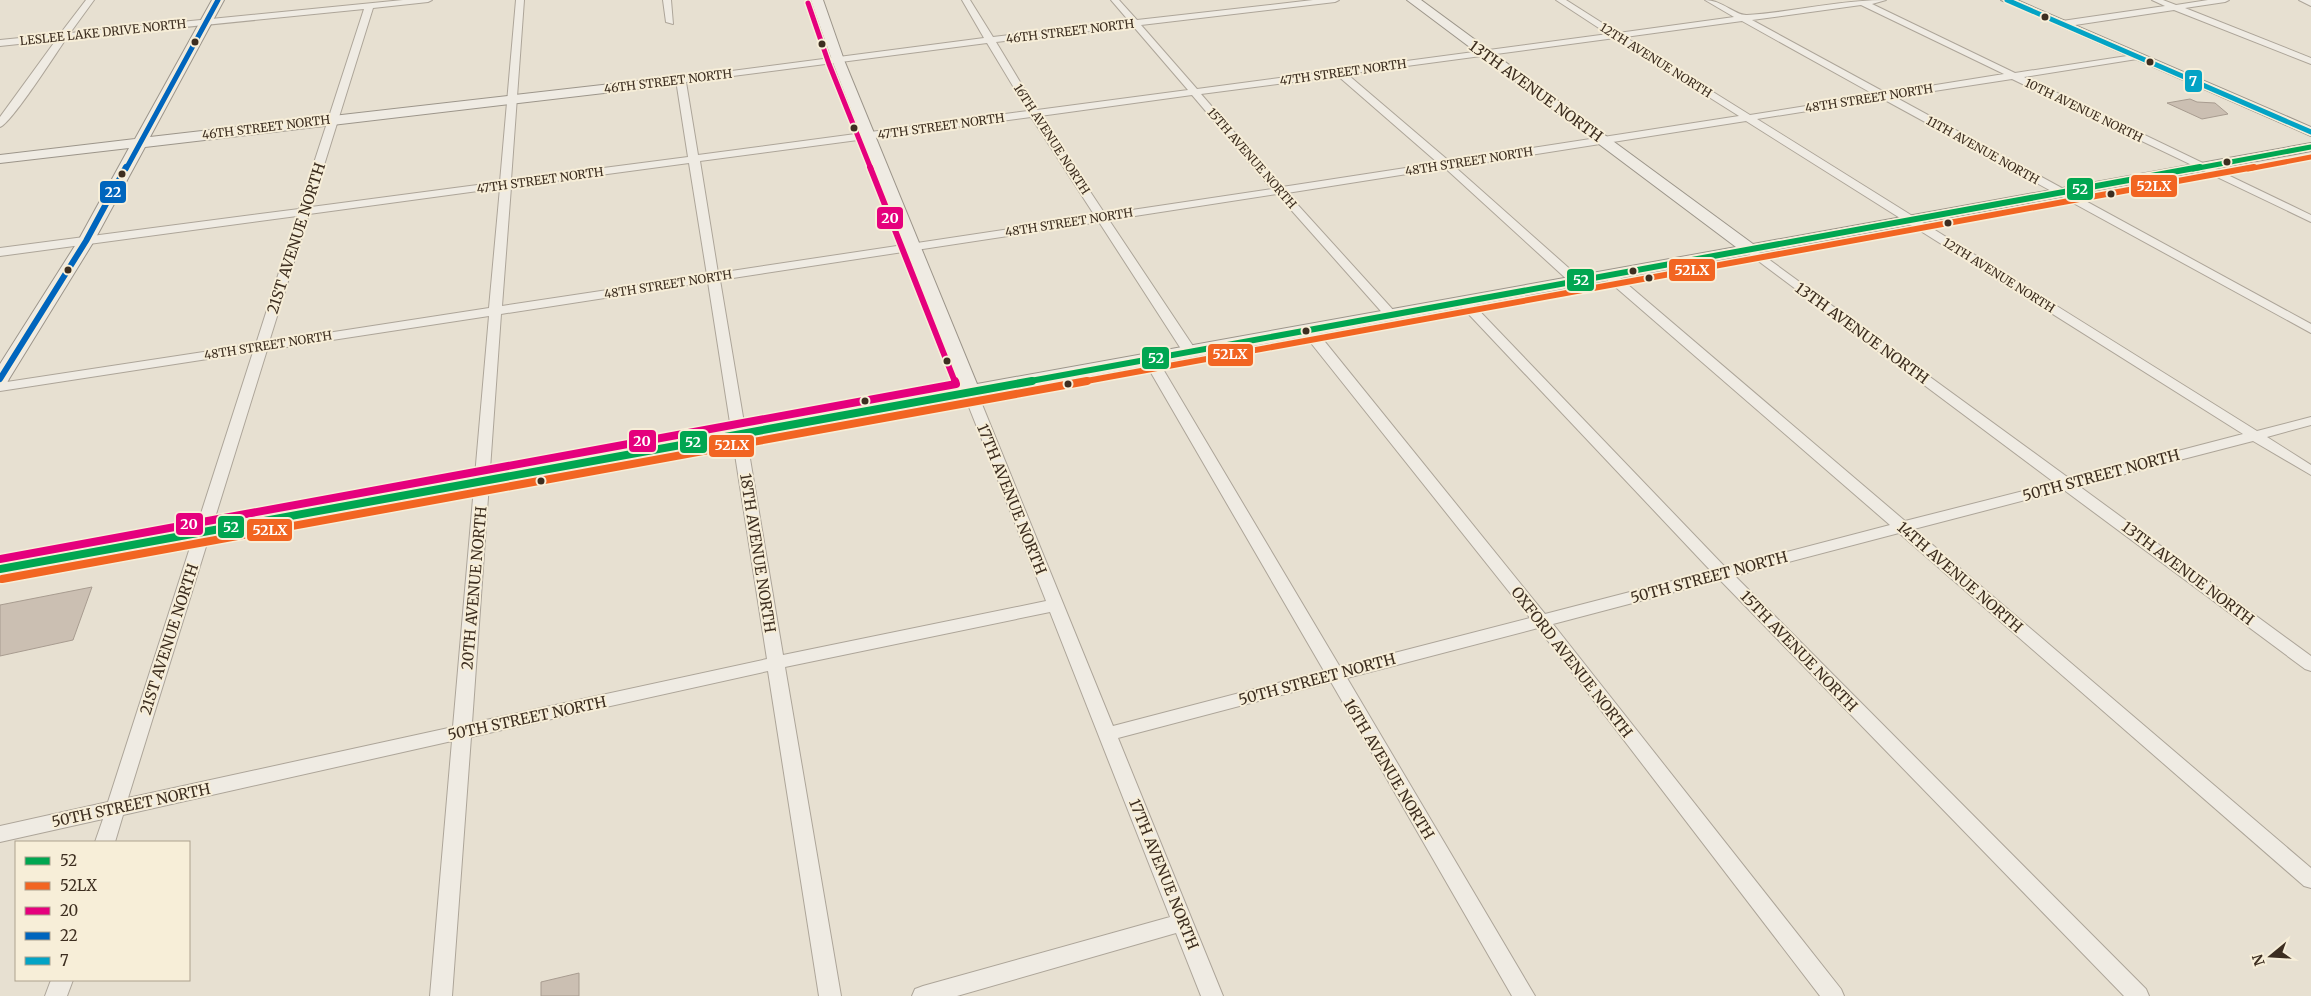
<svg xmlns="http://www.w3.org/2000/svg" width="2311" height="996" viewBox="0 0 2311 996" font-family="Merriweather,serif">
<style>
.building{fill:#cbbfb2;stroke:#a89c90}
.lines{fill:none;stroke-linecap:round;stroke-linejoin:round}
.street-casing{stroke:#ada599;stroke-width:2}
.secondary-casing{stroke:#9c958a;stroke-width:2}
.street{fill:#efebe3;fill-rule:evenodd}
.secondary{fill:#efebe3;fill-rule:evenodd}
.bus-1-far2-casing{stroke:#f7eed8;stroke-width:8}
.bus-1-far1-casing{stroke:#f7eed8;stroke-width:9}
.bus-1-casing{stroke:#f7eed8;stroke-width:11}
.bus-2-far2-casing{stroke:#f7eed8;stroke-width:8}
.bus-2-far1-casing{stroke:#f7eed8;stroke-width:9}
.bus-2-casing{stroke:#f7eed8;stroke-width:11}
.bus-3-far2-casing{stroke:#f7eed8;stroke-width:8}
.bus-3-far1-casing{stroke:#f7eed8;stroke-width:9}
.bus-3-casing{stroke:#f7eed8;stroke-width:11}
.bus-4-far1-casing{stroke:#f7eed8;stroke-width:8}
.bus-4-casing{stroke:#f7eed8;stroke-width:9}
.bus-5-casing{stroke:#f7eed8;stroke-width:8}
.bus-1-far2{stroke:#00a651;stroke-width:5}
.bus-1-far1{stroke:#00a651;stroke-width:6}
.bus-1{stroke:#00a651;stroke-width:8}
.bus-2-far2{stroke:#f26522;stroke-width:5}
.bus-2-far1{stroke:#f26522;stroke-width:6}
.bus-2{stroke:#f26522;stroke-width:8}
.bus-3-far2{stroke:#e5007d;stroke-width:5}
.bus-3-far1{stroke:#e5007d;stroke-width:6}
.bus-3{stroke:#e5007d;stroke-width:8}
.bus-4-far1{stroke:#0065bd;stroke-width:5}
.bus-4{stroke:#0065bd;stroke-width:6}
.bus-5{stroke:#03a3c5;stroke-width:5}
.bus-dot{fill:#3d2e20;stroke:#f7eed8;stroke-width:2}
.labels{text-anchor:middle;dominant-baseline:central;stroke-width:4;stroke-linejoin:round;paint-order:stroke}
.far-street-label{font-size:12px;fill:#3d2e20;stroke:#f7eed8}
.street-label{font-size:15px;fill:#3d2e20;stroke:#f7eed8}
.line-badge{stroke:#f7eed8;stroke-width:2}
.badge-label{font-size:14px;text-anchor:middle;font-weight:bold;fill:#fff}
</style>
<rect width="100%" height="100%" fill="#e7e0d1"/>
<!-- building -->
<path class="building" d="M2190,99L2197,102L2215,103L2228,114L2202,119L2167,103Z
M92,587L73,640L0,656V605Z
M579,973V996H541V982Z"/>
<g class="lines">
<!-- street casing -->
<g class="street-casing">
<path id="street" d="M86,0H94L70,33L403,0H432L428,2L373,8L311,207L500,182L516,0H524L511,180L688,157L676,80L678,78L984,38L962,0H970L993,37L1129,21L1111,0H1119L1137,20L1313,0H1339L1335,2L1141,25L1197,89L1608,34L1556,0H1566L1618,33L1734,17L1705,0C1722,0 1736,16 1747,15C1794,12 1839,0 1886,0L1872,4L2015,73L2140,54V58L2137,59L2024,77L2311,215V222L2012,79L1895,97L2311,324V333L1883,99L1757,119L2257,431L2311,417V425L2267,437L2311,465V475L2253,441L2079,486L2311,656V671L2305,669L2064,490L1914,529L2311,868V888L2304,886L1899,533L1735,576L2146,989L2149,996H2124L1720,580L1553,624L1841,989L1844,996H1820L1538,628L1347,678L1535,996H1512L1331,682L1118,738L1223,996H1201L1176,933L957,996H912L915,989L923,986L1170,917L1050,612L785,667L841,996H819L768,671L471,737L452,996H430L452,741L123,815L115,842H95L103,819L0,842V826L108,802L253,352L0,391V383L256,344L297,216L0,256V248L299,209L364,9L66,39C56,53 11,124 0,127V117L56,40L0,46V40L60,34ZM1861,5L2004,74L1886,93L1752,20ZM1742,21L1875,95L1750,115L1625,37ZM1133,26L1188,90L1037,110L996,42ZM1615,38L1739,116L1449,161L1347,74ZM987,43L1028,111L698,155L686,82ZM1338,76L1438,163L1282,187L1201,94ZM1192,95L1272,189L1105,214L1040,116ZM1031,117L1095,216L718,273L700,161ZM1746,121L2243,434L2070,479L1749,245L1745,247L1743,249L1745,251L2055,483L1905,521L1613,272L1609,271L1603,275L1605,278L1890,525L1726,568L1468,299H1460L1458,302L1460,305L1711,571L1545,614L1313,327H1303L1302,330L1303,333L1530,618L1340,667L1157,359L1150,355L1143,359L1324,671L1113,726L977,392L970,388L963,392L1046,601L783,655L720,280L1099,222L1183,352L1190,356L1197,352L1109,220L1277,194L1387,318H1395L1397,315L1395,312L1287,193L1445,168L1572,284L1576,285L1582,281L1580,278L1455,167ZM689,163L707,275L502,306L511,187ZM500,188L489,308L269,342L309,214ZM708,282L767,659L472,723L501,314ZM489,316L453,727L128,798L267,350Z
M663,0H671L673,24L666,22Z
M2152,0H2163L2176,5L2208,0H2229L2225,2L2185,8L2311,58V64L2174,10L2062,27L2058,24L2062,21L2165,6Z
M2299,0H2311V6Z
M51,980H73L67,996H45Z"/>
</g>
<!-- secondary casing -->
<g class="secondary-casing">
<path id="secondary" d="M212,0H224L150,137L681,76L688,80L681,84L145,147L94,241L9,379L7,383L0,385V364L78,241L129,148L0,163V155L135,139Z
M811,0H823L844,60L977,384L1736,247L1407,0H1421L1753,244L2311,143V151L0,577V561L959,388L832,60Z
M2001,0H2017L2311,127V136Z"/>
</g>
<!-- street -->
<use href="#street" class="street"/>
<!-- secondary -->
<use href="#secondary" class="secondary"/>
<!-- bus-1-far2 casing -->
<g class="bus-1-far2-casing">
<path id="bus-1-far2" d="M2193,169L2311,147"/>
</g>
<!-- bus-1-far1 casing -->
<g class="bus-1-far1-casing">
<path id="bus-1-far1" d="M1025,382L2200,167"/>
</g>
<!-- bus-1 casing -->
<g class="bus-1-casing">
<path id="bus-1" d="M0,569L1032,381"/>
</g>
<!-- bus-2-far2 casing -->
<g class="bus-2-far2-casing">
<path id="bus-2-far2" d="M2248,169L2311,157"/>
</g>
<!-- bus-2-far1 casing -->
<g class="bus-2-far1-casing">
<path id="bus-2-far1" d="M1081,382L2254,167"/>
</g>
<!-- bus-2 casing -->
<g class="bus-2-casing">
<path id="bus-2" d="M2,579L1087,381"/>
</g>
<!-- bus-3-far2 casing -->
<g class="bus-3-far2-casing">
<path id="bus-3-far2" d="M808,3L829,64L871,169"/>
</g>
<!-- bus-3-far1 casing -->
<g class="bus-3-far1-casing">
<path id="bus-3-far1" d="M870,167L955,382"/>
</g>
<!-- bus-3 casing -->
<g class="bus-3-casing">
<path id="bus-3" d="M0,559L956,384L955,381"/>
</g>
<!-- bus-4-far1 casing -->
<g class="bus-4-far1-casing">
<path id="bus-4-far1" d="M126,169L218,0"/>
</g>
<!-- bus-4 casing -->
<g class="bus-4-casing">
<path id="bus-4" d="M0,379L86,241L126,167"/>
</g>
<!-- bus-5 casing -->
<g class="bus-5-casing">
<path id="bus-5" d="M2007,0L2311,132"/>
</g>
<!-- bus-1-far2 -->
<use href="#bus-1-far2" class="bus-1-far2"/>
<!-- bus-1-far1 -->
<use href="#bus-1-far1" class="bus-1-far1"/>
<!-- bus-1 -->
<use href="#bus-1" class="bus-1"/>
<!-- bus-2-far2 -->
<use href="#bus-2-far2" class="bus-2-far2"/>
<!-- bus-2-far1 -->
<use href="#bus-2-far1" class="bus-2-far1"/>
<!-- bus-2 -->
<use href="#bus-2" class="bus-2"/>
<!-- bus-3-far2 -->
<use href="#bus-3-far2" class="bus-3-far2"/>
<!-- bus-3-far1 -->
<use href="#bus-3-far1" class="bus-3-far1"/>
<!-- bus-3 -->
<use href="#bus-3" class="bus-3"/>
<!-- bus-4-far1 -->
<use href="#bus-4-far1" class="bus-4-far1"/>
<!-- bus-4 -->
<use href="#bus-4" class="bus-4"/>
<!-- bus-5 -->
<use href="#bus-5" class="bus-5"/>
</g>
<!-- markers -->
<g class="bus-dot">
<circle cx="2045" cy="17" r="4.5"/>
<circle cx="195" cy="42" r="4.5"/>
<circle cx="822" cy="44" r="4.5"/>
<circle cx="2150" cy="62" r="4.5"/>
<circle cx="854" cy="128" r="4.5"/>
<circle cx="2227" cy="162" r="4.5"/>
<circle cx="122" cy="174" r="4.5"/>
<circle cx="2111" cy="194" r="4.5"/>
<circle cx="1948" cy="223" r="4.5"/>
<circle cx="68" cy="270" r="4.5"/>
<circle cx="1633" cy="271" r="4.5"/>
<circle cx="1649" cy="278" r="4.5"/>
<circle cx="1306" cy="331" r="4.5"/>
<circle cx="947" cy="361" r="4.5"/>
<circle cx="1068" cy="384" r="4.5"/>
<circle cx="865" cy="401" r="4.5"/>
<circle cx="541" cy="481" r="4.5"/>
</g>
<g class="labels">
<!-- far-street labels -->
<g class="far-street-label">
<text transform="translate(1070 31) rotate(-7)">46TH STREET NORTH</text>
<text transform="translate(103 32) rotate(-6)">LESLEE LAKE DRIVE NORTH</text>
<text transform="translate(1656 60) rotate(32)">12TH AVENUE NORTH</text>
<text transform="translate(1343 72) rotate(-8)">47TH STREET NORTH</text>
<text transform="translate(668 81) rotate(-7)">46TH STREET NORTH</text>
<text transform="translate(1869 98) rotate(-9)">48TH STREET NORTH</text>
<text transform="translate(2084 110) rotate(26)">10TH AVENUE NORTH</text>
<text transform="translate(941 126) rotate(-8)">47TH STREET NORTH</text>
<text transform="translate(266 127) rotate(-7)">46TH STREET NORTH</text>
<text transform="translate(1052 139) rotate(57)">16TH AVENUE NORTH</text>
<text transform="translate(1983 150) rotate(29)">11TH AVENUE NORTH</text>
<text transform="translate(1252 158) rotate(49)">15TH AVENUE NORTH</text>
<text transform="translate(1469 161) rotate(-9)">48TH STREET NORTH</text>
<text transform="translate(540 180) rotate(-8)">47TH STREET NORTH</text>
<text transform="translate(1069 222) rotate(-9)">48TH STREET NORTH</text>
<text transform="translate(1999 275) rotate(32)">12TH AVENUE NORTH</text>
<text transform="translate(668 284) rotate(-9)">48TH STREET NORTH</text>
<text transform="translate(268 345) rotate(-9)">48TH STREET NORTH</text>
</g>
<!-- street labels -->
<g class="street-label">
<text transform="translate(1536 91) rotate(36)">13TH AVENUE NORTH</text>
<text transform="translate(296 238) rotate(-72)">21ST AVENUE NORTH</text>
<text transform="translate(1862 333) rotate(36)">13TH AVENUE NORTH</text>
<text transform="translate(2101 475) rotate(-15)">50TH STREET NORTH</text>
<text transform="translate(1012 499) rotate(68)">17TH AVENUE NORTH</text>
<text transform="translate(758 553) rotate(81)">18TH AVENUE NORTH</text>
<text transform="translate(2188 573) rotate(37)">13TH AVENUE NORTH</text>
<text transform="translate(1709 577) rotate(-15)">50TH STREET NORTH</text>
<text transform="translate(1960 577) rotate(41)">14TH AVENUE NORTH</text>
<text transform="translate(474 588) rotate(-85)">20TH AVENUE NORTH</text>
<text transform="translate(169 639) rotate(-72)">21ST AVENUE NORTH</text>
<text transform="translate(1799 651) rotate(46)">15TH AVENUE NORTH</text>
<text transform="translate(1572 662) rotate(52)">OXFORD AVENUE NORTH</text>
<text transform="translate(1317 679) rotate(-15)">50TH STREET NORTH</text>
<text transform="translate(527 718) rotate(-12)">50TH STREET NORTH</text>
<text transform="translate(1389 769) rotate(59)">16TH AVENUE NORTH</text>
<text transform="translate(131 805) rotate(-12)">50TH STREET NORTH</text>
<text transform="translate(1164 874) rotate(68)">17TH AVENUE NORTH</text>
</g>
</g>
<g class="line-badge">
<rect x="2184" y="69" width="19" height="24" rx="5" fill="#03a3c5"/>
<rect x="2130" y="174" width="48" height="24" rx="5" fill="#f26522"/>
<rect x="2066" y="177" width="28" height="24" rx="5" fill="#00a651"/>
<rect x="99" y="180" width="28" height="24" rx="5" fill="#0065bd"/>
<rect x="876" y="206" width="28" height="24" rx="5" fill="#e5007d"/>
<rect x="1668" y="258" width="48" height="24" rx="5" fill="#f26522"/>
<rect x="1566" y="268" width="29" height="24" rx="5" fill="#00a651"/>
<rect x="1207" y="343" width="47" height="24" rx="5" fill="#f26522"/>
<rect x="1141" y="346" width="29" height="24" rx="5" fill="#00a651"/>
<rect x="628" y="429" width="29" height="24" rx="5" fill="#e5007d"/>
<rect x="679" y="430" width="29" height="24" rx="5" fill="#00a651"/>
<rect x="708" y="434" width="47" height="24" rx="5" fill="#f26522"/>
<rect x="175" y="512" width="29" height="24" rx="5" fill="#e5007d"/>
<rect x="217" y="515" width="28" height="24" rx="5" fill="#00a651"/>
<rect x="246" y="518" width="47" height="24" rx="5" fill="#f26522"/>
</g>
<g class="badge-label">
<text x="2193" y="86">7</text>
<text x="2154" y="191">52LX</text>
<text x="2080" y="194">52</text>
<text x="113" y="197">22</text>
<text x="890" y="223">20</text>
<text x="1692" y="275">52LX</text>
<text x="1581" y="285">52</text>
<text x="1230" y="359">52LX</text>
<text x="1156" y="363">52</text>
<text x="642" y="446">20</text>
<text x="693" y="447">52</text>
<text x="732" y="450">52LX</text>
<text x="189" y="529">20</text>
<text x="231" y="532">52</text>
<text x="270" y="535">52LX</text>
</g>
<!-- legend -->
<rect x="15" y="841" width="175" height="140" fill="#f7eed8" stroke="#ada18e"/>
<rect x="25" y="857" width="25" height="8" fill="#00a651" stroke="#ada18e"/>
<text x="60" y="866" font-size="15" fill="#3d2e20">52</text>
<rect x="25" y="882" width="25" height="8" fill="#f26522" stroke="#ada18e"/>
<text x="60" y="891" font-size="15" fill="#3d2e20">52LX</text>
<rect x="25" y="907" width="25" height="8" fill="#e5007d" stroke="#ada18e"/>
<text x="60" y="916" font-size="15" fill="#3d2e20">20</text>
<rect x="25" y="932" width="25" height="8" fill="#0065bd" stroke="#ada18e"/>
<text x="60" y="941" font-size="15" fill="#3d2e20">22</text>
<rect x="25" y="957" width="25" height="8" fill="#03a3c5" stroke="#ada18e"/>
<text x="60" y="966" font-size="15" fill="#3d2e20">7</text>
<!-- north arrow -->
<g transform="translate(2271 956) rotate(252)" stroke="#f7eed8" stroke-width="4" paint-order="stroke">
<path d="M0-4L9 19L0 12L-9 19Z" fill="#3d2e20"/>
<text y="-8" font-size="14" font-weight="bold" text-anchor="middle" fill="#3d2e20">N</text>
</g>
</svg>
